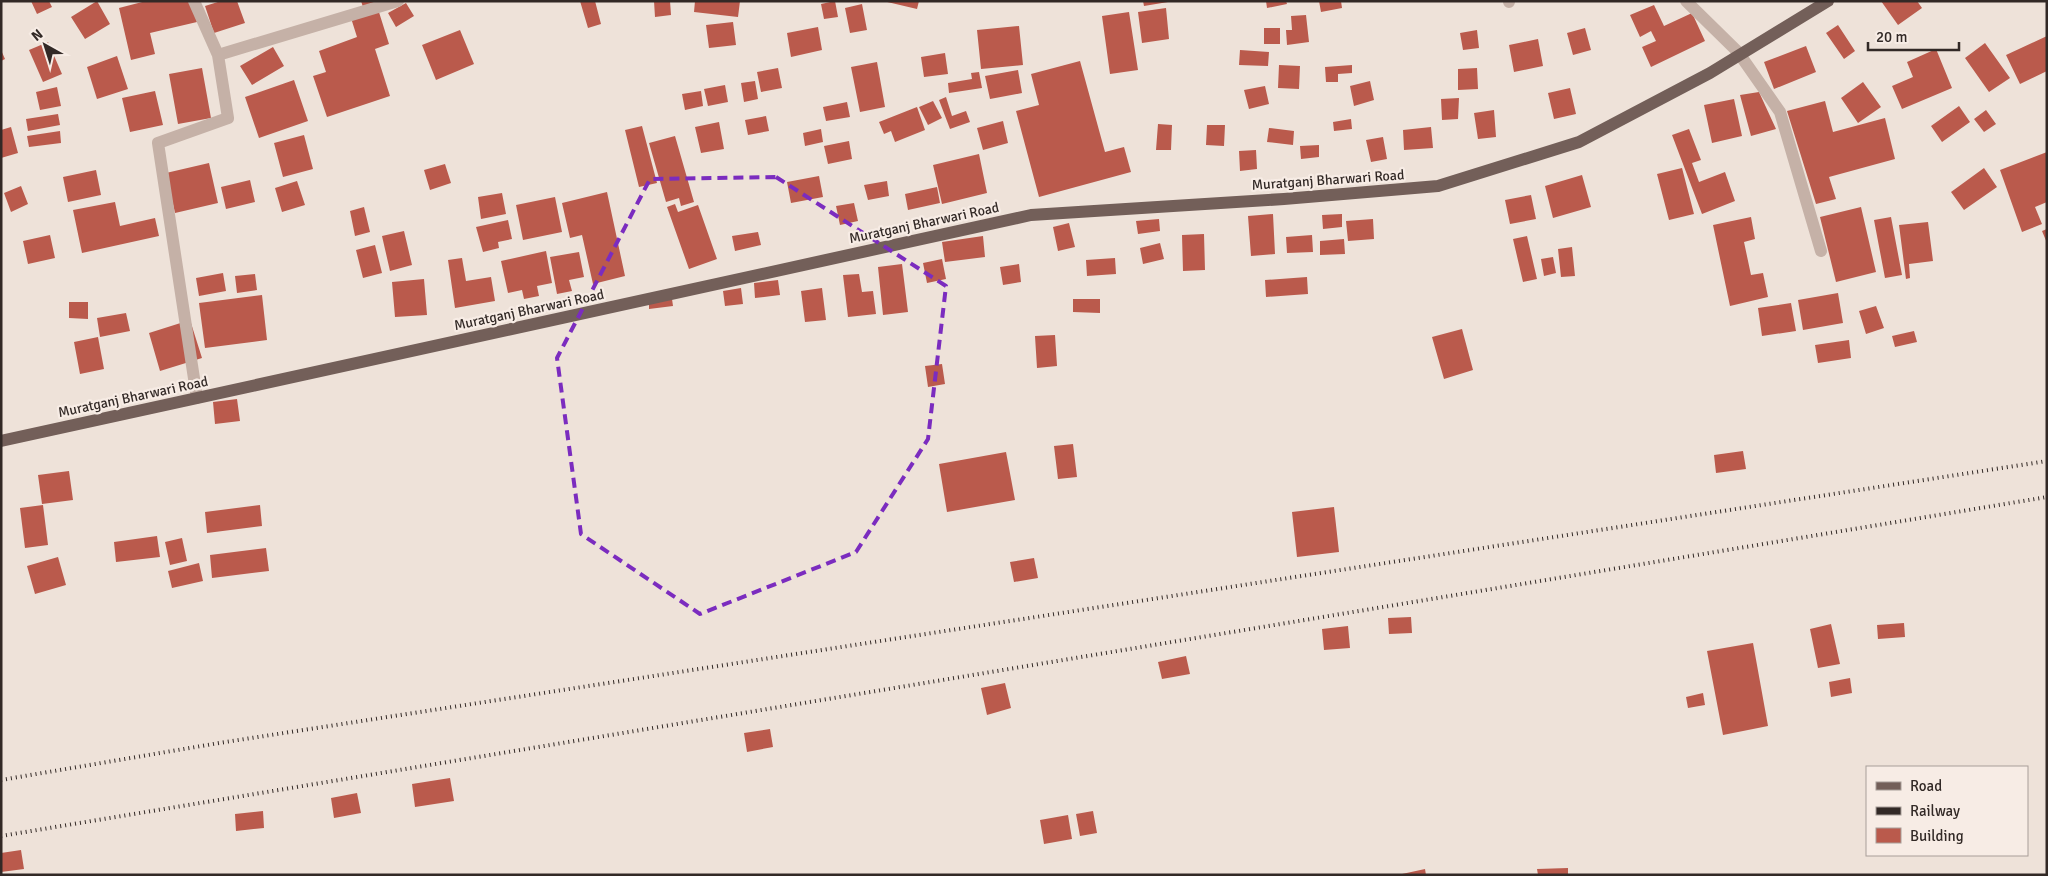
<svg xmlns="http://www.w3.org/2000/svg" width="2048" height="876" viewBox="0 0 2048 876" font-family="Signika,sans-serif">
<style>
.building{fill:#ba5a4c}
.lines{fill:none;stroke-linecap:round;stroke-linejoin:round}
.minor{stroke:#c5b1a7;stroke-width:12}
.major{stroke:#735f59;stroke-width:12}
.rail{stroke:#322926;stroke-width:4;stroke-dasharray:1 4;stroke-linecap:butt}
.marked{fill:none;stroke:#7b2cbf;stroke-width:4;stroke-dasharray:10 6;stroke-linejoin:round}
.labels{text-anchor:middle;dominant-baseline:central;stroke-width:4.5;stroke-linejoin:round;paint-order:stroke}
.street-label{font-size:14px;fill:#322926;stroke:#f7ece5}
</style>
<rect width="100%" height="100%" fill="#eee2d9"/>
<!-- building -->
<path class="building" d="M31,1H49L52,7L37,14Z
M97,1L110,24L85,39L71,17Z
M146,1H192L197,22L150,33L155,54L131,60L119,8Z
M221,1H237L245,23L214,33L205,6Z
M361,1H379L363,7Z
M580,1H595L601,24L588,28Z
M654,1H670L671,15L655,17Z
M695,1H740L738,17L694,12Z
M835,1L838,17L824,19L821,4Z
M883,1H919L917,9Z
M1143,1H1168V2L1144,6Z
M1266,1H1286L1287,4L1267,8Z
M1319,1H1341L1342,8L1321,12Z
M1881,1H1917L1922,8L1898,25Z
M406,3L414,16L396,27L388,13Z
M862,4L867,30L850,33L845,8Z
M1654,5L1664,26L1692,13L1705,41L1651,67L1642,47L1656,41L1651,31L1640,37L1630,15Z
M1166,8L1169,39L1142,43L1138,12Z
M378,9L389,44L375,49L390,96L327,117L313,76L326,72L319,51L357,37L351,18Z
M1129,12L1138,70L1110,74L1102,16Z
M1306,15L1309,42L1287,45L1286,30H1292L1291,16Z
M733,22L736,45L709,48L706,25Z
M1838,25L1855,51L1844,59L1826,33Z
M1019,26L1023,65L981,69L977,30Z
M818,27L822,50L791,57L787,33Z
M1264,28H1280V44H1264Z
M1585,28L1591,50L1573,55L1567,33Z
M460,30L474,64L436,80L422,45Z
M1477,30L1479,48L1463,50L1460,33Z
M2047,36V71L2020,84L2006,55Z
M1538,39L1543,66L1514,72L1509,45Z
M48,42L62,74L43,82L29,50Z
M1985,43L2010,78L1989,92L1965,58Z
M1806,46L1816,72L1774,89L1764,62Z
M273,47L284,66L252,85L240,66Z
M1936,49L1952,88L1902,109L1892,86L1913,77L1907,62Z
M1,50L5,59L1,61Z
M1240,50L1269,52L1268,66L1239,65Z
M945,53L948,74L924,77L921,57Z
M117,56L128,89L97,99L87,67Z
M1080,61L1105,152L1124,147L1131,172L1039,197L1016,111L1039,105L1031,74Z
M877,62L885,107L860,112L851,67Z
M1279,65L1300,66L1299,89L1278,88Z
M1352,65V73L1338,74V82H1326L1325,67Z
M202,68L211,118L178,124L169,74Z
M778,68L782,88L761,92L757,72Z
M1477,68L1478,89L1458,90V69Z
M1018,70L1022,93L990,99L985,76Z
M979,72L982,88L949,93L948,83L972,79L971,73Z
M294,80L308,121L259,138L245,97Z
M755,81L758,99L744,102L741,83Z
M1370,81L1374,100L1354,106L1350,86Z
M1863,82L1881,107L1858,123L1841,98Z
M725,85L728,102L708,106L704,89Z
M1265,86L1269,104L1249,109L1244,90Z
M57,87L61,106L40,110L36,92Z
M1570,88L1576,114L1554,119L1548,93Z
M155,91L163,125L130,132L122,98Z
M701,91L703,106L685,110L682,94Z
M1759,92L1776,129L1751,136L1740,95Z
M946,97L952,116L966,111L970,122L950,129L939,100Z
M1459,98L1458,119L1442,120L1441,99Z
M1734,99L1742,136L1712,143L1704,105Z
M933,101L942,118L928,125L919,107Z
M1825,101L1833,132L1885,118L1895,159L1829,177L1836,199L1816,204L1787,111Z
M847,102L850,117L826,121L823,107Z
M1959,106L1970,122L1942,142L1931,126Z
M917,107L925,130L895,142L891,131L884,134L879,122Z
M1494,110L1496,137L1478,139L1474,113Z
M1986,110L1996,124L1984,132L1974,119Z
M58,114L60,125L28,131L26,119Z
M766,116L769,131L748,135L745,120Z
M1351,119L1352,129L1334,131L1333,122Z
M1003,121L1008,143L983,150L977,128Z
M719,122L724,149L701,153L695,127Z
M1158,124L1172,125L1171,150H1156Z
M1207,125H1225L1224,146L1206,145Z
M642,126L657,183L639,187L625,130Z
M11,127L18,153L1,158V130Z
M1431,127L1433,148L1404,150L1403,130Z
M1269,128L1294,131L1293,145L1267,142Z
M821,129L823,142L805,146L803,133Z
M1689,129L1701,160L1692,163L1699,182L1725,172L1735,201L1702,214L1672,135Z
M60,131L61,143L29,147L27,136Z
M304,135L313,169L283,177L274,143Z
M675,136L694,202L681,206L679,198L666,202L649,143Z
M1383,137L1387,159L1371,162L1366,140Z
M849,141L852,159L828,164L824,146Z
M1319,145V157L1301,159L1300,146Z
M1256,150L1257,169L1240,171L1239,151Z
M2047,152V202L2035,207L2042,224L2022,232L2000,170Z
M979,154L987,193L942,204L933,165Z
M209,163L218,203L175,213L166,173Z
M445,164L451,183L430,190L424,170Z
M1682,168L1694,214L1669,220L1657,174Z
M1984,168L1997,187L1964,210L1951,192Z
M96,170L101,195L68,202L63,177Z
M1582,175L1591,207L1553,218L1545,186Z
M819,176L823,197L791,203L787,182Z
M250,180L255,202L226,209L221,187Z
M297,181L305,205L282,212L275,188Z
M887,181L889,196L868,200L864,185Z
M21,186L28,204L11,212L4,193Z
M937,187L940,203L908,210L905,194Z
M607,192L625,276L593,284L582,235L570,238L562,203Z
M502,193L506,214L481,219L478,197Z
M1531,195L1536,219L1510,224L1505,200Z
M555,197L562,232L523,240L516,205Z
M115,202L120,226L155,218L159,236L82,253L73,210Z
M854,203L858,221L840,225L836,206Z
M675,204L678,212L698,205L717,259L689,269L667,207Z
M364,207L370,232L355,236L350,211Z
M1861,207L1876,272L1836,282L1820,217Z
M1273,214L1275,254L1251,256L1248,216Z
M1342,214V227L1323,229L1322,215Z
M1751,217L1755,239L1744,242L1751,275L1763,273L1768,297L1730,306L1713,225Z
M1891,217L1902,275L1885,278L1874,220Z
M1159,219L1160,231L1138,234L1136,221Z
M1373,219L1374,239L1348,241L1346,221Z
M508,220L512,239L498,242L499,248L483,252L476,227Z
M1928,222L1933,261L1909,264L1910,278L1906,279L1899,225Z
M1069,223L1075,247L1058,251L1053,227Z
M2047,229V243L2042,231Z
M404,231L412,265L390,271L382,236Z
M758,232L761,245L735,251L732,236Z
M1204,234L1205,270L1183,271L1182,235Z
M50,235L55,258L28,264L23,241Z
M1312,235L1313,252L1287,253L1286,237Z
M983,236L985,257L945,262L942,242Z
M1527,236L1537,279L1523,282L1513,239Z
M1344,239L1345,254L1320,255V241Z
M1160,243L1164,259L1143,264L1140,248Z
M375,245L382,273L363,278L356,250Z
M1572,247L1575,276L1561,277L1558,249Z
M546,251L552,283L537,286L539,296L524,299L522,290L508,293L501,261Z
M579,252L584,277L569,280L572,291L557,294L550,257Z
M1553,257L1556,273L1544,276L1541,259Z
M462,258L466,281L491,277L495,301L455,308L448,260Z
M1115,258L1116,274L1087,276L1086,260Z
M942,259L946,279L927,283L923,263Z
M902,264L908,312L883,315L878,267Z
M1019,264L1021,282L1003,285L1000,267Z
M223,273L226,291L199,296L196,278Z
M255,274L257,290L237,293L235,276Z
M859,274L862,292L873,291L876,314L848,317L843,275Z
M1307,277L1308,294L1266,297L1265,280Z
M424,279L427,315L395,317L392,282Z
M778,280L780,295L755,298L754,283Z
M741,288L743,304L725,306L723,291Z
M822,288L826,320L805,322L801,291Z
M1838,293L1843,323L1803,330L1798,300Z
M262,295L267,340L205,348L199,303Z
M672,299L673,306L649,309V302Z
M1073,299H1100V313L1073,312Z
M69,302H88V319L69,318Z
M1791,303L1796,331L1762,336L1758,308Z
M1876,306L1884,328L1866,334L1859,311Z
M126,313L130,331L100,337L97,318Z
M190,320L202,358L160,371L149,333Z
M1462,329L1473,370L1444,379L1432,337Z
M1914,331L1917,342L1895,347L1892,336Z
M1055,335L1057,366L1037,368L1035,336Z
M98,337L104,369L80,374L74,342Z
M1849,340L1851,358L1818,363L1815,345Z
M942,364L945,384L928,387L925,366Z
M237,399L240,421L215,424L213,402Z
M1073,444L1077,477L1058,479L1054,446Z
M1743,451L1746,469L1716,473L1714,455Z
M1006,452L1015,500L947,512L939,464Z
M69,471L73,500L42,504L38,475Z
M43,505L48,545L25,548L20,508Z
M260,505L262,526L207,533L205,512Z
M1334,507L1339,552L1297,557L1292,512Z
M157,536L160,557L116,562L114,542Z
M182,538L187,561L170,565L165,542Z
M266,548L269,571L212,578L210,555Z
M58,557L66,585L35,594L27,566Z
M1034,558L1038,578L1014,582L1010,562Z
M199,563L203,581L172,588L168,571Z
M1411,617L1412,633L1389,634L1388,618Z
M1904,623L1905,637L1878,639L1877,625Z
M1831,624L1840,664L1818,668L1810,629Z
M1348,626L1350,648L1324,650L1322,629Z
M1753,643L1768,726L1723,735L1707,651Z
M1186,656L1190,674L1162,679L1158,662Z
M1850,678L1852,693L1831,697L1829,682Z
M1005,683L1011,708L987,715L981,688Z
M1703,693L1705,705L1688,708L1686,697Z
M770,729L773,747L747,752L744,733Z
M450,778L454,801L415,807L412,784Z
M357,793L361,813L334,818L331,798Z
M263,811L264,828L236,831L235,814Z
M1093,811L1097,833L1080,836L1076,814Z
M1068,815L1072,839L1044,844L1040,820Z
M21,850L24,869L1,872V853Z
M1568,868V875H1538L1537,869Z
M1425,869L1426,875H1402V874Z"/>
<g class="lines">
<!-- minor -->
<path class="minor" d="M194,1L218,55L228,118L158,143L197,398
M1509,1V2
M1686,1L1738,52L1780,112L1821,251
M218,55L398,1"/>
<!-- major -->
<path class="major" d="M1,441L1031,215L1284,199L1438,186L1579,142L1710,73L1828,1"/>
<!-- rail -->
<path class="rail" d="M1,780L219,743L2047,461
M1,836L2047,497"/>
</g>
<!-- marked area -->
<path class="marked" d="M776,177L946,286L928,439L856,552L700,614L581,534L557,358L650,179Z"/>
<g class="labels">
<!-- street labels -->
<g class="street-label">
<text transform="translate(1328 180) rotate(-4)">Muratganj Bharwari Road</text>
<text transform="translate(924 223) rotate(-12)">Muratganj Bharwari Road</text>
<text transform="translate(529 310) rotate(-12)">Muratganj Bharwari Road</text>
<text transform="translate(133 397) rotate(-12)">Muratganj Bharwari Road</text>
</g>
</g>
<!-- border -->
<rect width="2048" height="876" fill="none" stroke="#322926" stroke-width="5"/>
<!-- legend -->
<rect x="1866" y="766" width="162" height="90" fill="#f7ece5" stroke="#a89e99"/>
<rect x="1876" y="782" width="25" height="8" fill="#735f59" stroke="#a89e99"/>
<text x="1910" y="791" font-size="15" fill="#322926">Road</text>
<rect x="1876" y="807" width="25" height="8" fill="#322926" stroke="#a89e99"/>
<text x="1910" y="816" font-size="15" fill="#322926">Railway</text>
<rect x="1876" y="828" width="25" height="15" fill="#ba5a4c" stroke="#a89e99"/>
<text x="1910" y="841" font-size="15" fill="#322926">Building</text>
<!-- north arrow -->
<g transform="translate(45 45) rotate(321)" stroke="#f7ece5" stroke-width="4" paint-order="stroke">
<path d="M0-4L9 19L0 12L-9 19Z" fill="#322926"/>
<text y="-8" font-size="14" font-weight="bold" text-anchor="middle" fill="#322926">N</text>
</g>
<!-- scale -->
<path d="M1868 42v8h91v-8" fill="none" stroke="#322926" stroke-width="2.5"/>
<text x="1876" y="42" font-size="15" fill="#322926" stroke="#f7ece5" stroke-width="4" paint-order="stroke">20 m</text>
</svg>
